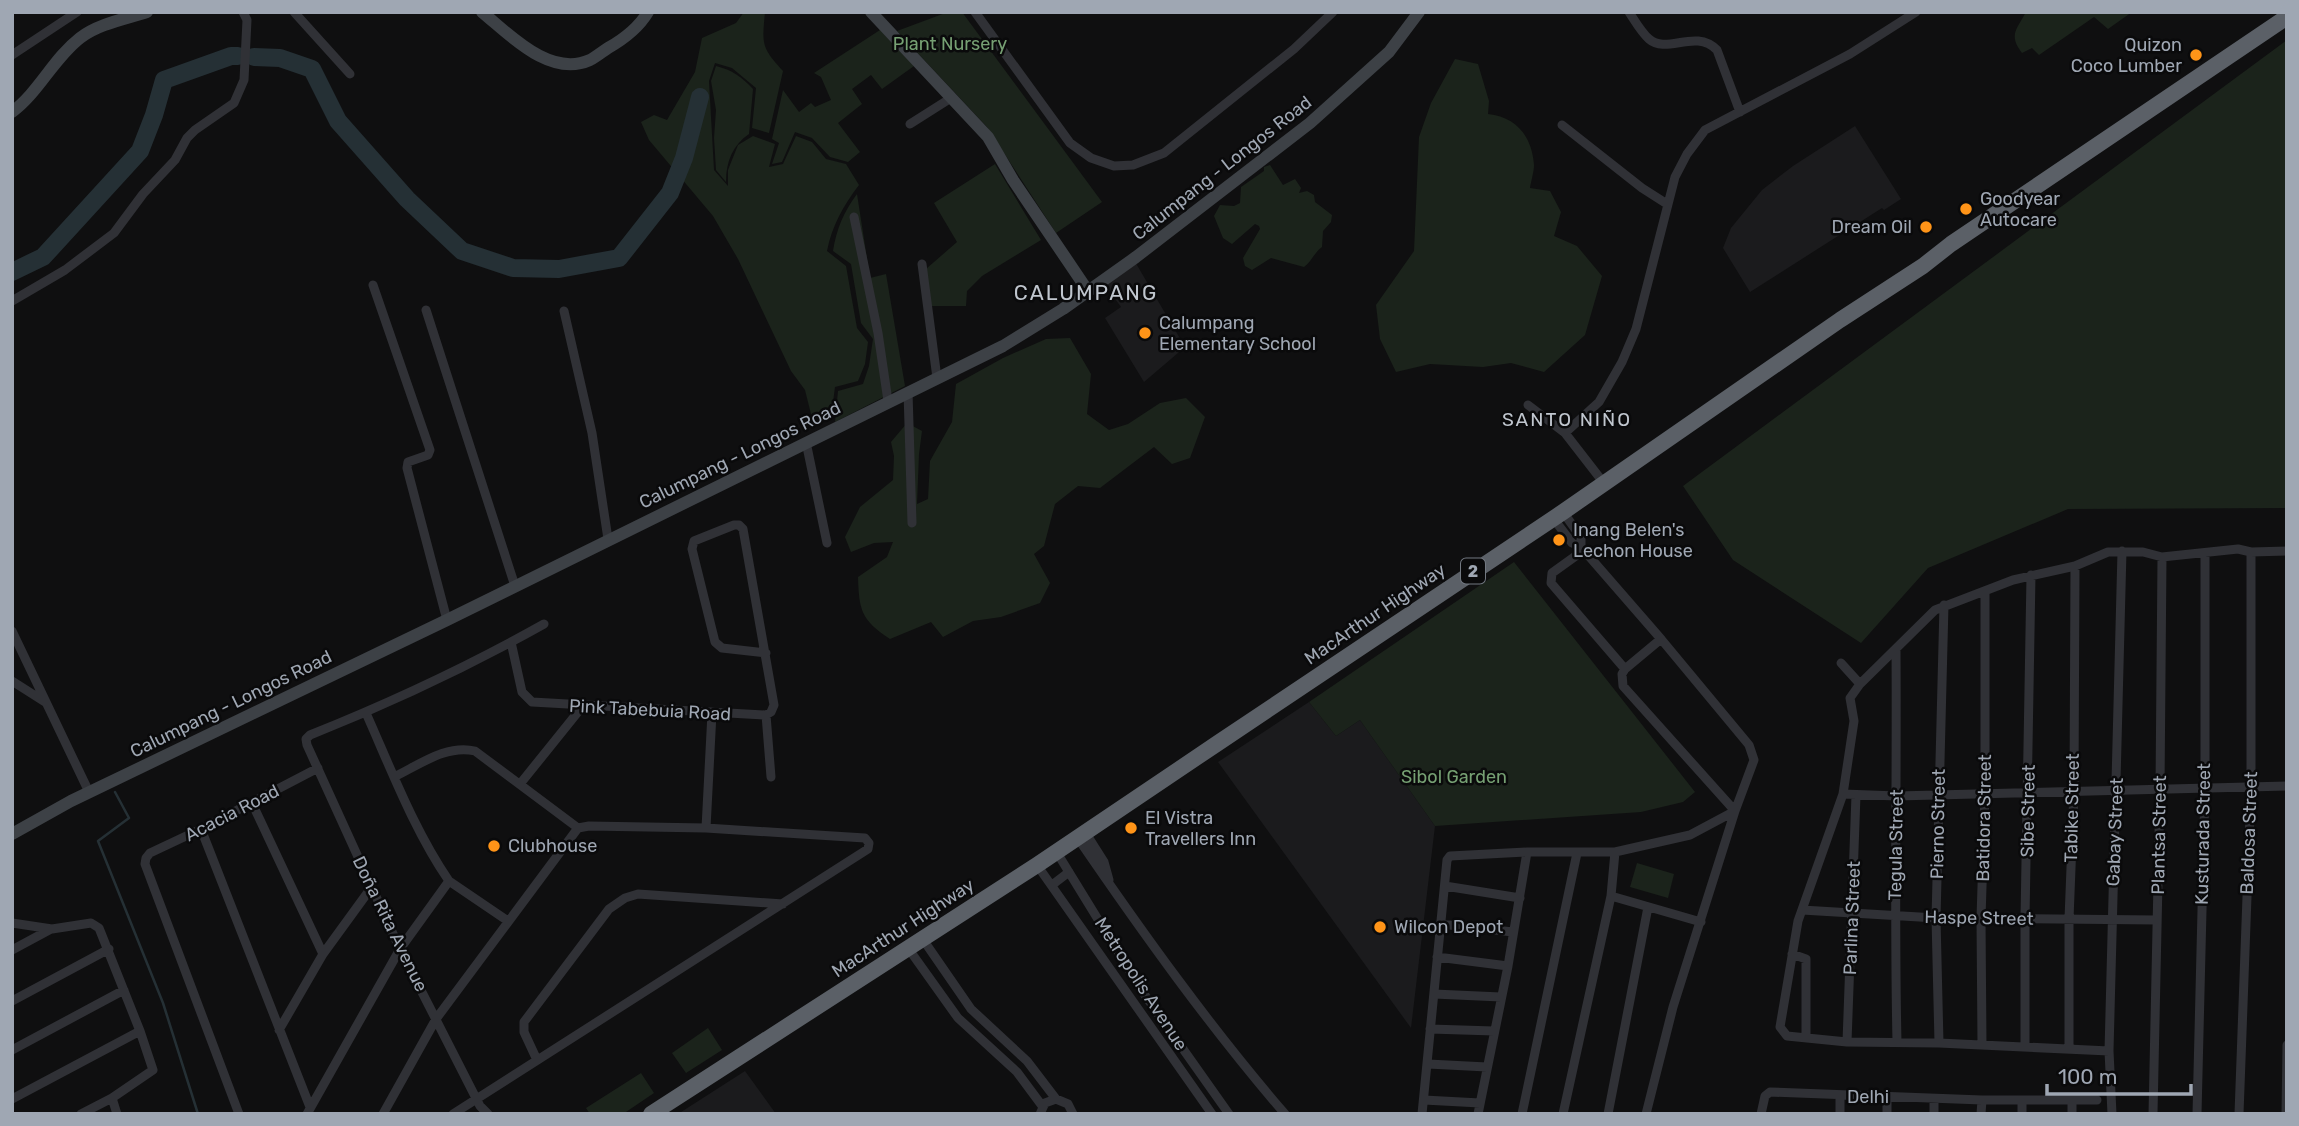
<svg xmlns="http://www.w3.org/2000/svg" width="2299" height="1126" viewBox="0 0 2299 1126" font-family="Rubik,sans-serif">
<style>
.built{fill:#1b1b1d}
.green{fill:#1b231b}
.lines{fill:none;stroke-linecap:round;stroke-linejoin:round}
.stream{stroke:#253035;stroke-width:2.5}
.river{stroke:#253035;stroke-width:18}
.street{stroke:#303136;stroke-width:9}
.secondary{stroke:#3d4146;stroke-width:12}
.highway{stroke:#5b6067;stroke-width:16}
.poi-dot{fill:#ff9418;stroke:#0a0a0b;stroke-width:2.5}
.labels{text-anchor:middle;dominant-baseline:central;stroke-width:5;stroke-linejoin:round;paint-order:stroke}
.shield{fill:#0a0a0b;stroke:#727881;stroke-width:2}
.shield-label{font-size:16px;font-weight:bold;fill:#9fa7b3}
.park-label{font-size:18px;fill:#76a073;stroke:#0a0a0b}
.poi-label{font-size:18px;fill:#9fa7b3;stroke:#0a0a0b;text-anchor:start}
.street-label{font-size:18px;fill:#9fa7b3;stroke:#0a0a0b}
.neighbourhood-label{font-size:19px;letter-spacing:2px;fill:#c0c6ce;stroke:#0a0a0b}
.quarter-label{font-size:21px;letter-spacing:2px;fill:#c0c6ce;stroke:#0a0a0b}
</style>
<rect width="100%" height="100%" fill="#0f0f10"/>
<!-- built -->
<path class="built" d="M1855,126L1901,199L1884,210L1882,208L1750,292L1723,248L1731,228L1762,190L1793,166Z
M1134,260L1185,347L1144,382L1105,318L1121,307L1103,282Z
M1309,702L1336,736L1360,720L1435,826L1411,1028L1218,762Z
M745,1071L776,1114H678Z"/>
<!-- green -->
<path class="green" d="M744,12H765C762,44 761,47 783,71L769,133L752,128L756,88L732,68L715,63L709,81L714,170L728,186V170L738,145L753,136L775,144L769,167L783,164L796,136L812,142L826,159L846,164L859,185C843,206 832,226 827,251L846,266L857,328L868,342L865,364L858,381L835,387L832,410L812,418L805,390L791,371L738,259L713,216L649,140L641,122L654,115L667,120L695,72L702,38L736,23Z
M948,12H962L1102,202L1056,233L987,127L897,31Z
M2026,12H2132L2108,29L2094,17L2039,55L2032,48L2022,53C2008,35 2017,29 2026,12Z
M880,30L914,66L882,89L871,75L852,89L862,104L838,123L860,152L848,162L830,157L812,138L795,132L782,162L772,164L779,143L772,139L783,90L799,112L811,103L815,107L831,100L821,77L814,73Z
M2287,40V508L2068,509L1928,568L1861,643L1733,560L1683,486Z
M1455,59L1478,64L1489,101L1488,114C1516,117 1532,136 1534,165C1534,172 1531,181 1530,188L1550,191L1561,212L1554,236L1577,246L1602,276L1585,335L1544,372L1511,363L1483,367L1430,364L1396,372L1380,339L1376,305L1414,251L1419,137L1431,103Z
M716,66C732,70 742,77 753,89L749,134C733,145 726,161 726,182L716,170L714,138L716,110L711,81Z
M995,164L1041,240L982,276L967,291L966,306H931L926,269L957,242L934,203Z
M1270,165L1283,185L1295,179L1301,188L1299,193L1307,191L1314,195L1315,202L1332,215L1331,222L1323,231L1322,247C1314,253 1312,261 1304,267L1271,258L1252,270L1245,266L1243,258L1260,229L1259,226L1255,224L1232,244L1223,238L1214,216L1220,205L1234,206L1240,203L1241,187L1264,171V167Z
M857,194L870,278L886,274L905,386L835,422L838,391L863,384L869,366L873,339L861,323L851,264L833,251C836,230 844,211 857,194Z
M1070,338L1091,374L1087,414L1109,430L1128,424L1160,403L1186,398L1205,417L1190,458L1172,464L1154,447L1100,488L1078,486L1055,504L1044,546L1034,554L1050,583L1040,603L1001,617L973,621L943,637L931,622L890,639C861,620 859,610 858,577L887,557L893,542L874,543L851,552L845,537L860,507L893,480L894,456L891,442L907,423L922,431L919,454L917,504L928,499L930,461L952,422L956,384L1003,358L1046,339Z
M1514,562L1695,792L1683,802L1641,812L1435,826L1360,720L1336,736L1309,702Z
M1637,863L1674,874L1668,898L1630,887Z
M708,1028L722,1050L686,1073L672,1053Z
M641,1073L654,1093L623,1114H590L586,1108Z"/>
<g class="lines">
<!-- stream -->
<path class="stream" d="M115,792L129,818L98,841L163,1003L198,1114"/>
<!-- river -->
<path class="river" d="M254,57L280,58L312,69L338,121L407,199L462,251L513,268L559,269L619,258L670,193L684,158L700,97
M12,272L43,257L140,151L154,115L164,80L231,56H238"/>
<!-- street -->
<path class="street" d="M294,12L350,74
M975,12L1070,143L1091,158L1114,166L1133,165L1164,153L1294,49L1333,12
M1629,12C1635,21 1641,32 1649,39C1667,55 1695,28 1717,50L1740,112
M12,55L77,12
M910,124L951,98
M1562,125L1642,188L1667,204
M854,217L878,333L888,401
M922,264L937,378
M373,285L430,450L428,455L408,462L407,468L447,620
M12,301L65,270L114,233L143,194L175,160L187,138L195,130L234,103L244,80L247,20L243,12
M426,310L515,586
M564,311L592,433L608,539
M908,392L912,523
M1528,405L1565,433L1603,482
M1565,433L1599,402L1622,362L1636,329L1675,177L1687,154L1705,130L1850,54L1916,12
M806,442L827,543
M1563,512L1581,537V547
M1553,518L1572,543L1581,547L1661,639L1749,745L1754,760L1735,811L1673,1007L1646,1114
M1584,550L1552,573L1551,583L1625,669L1622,674L1623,686L1735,811
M12,631L89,792
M511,642L522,692L532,702L766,715L771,712L774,705L743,529L739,525H734L694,541L692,549L715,642L722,648L766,653
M1896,649C1897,780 1894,911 1897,1042
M1841,663L1860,684
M1625,669L1661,639
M12,681L45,702
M766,715L771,777
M394,777C419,765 447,744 475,751L578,828
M520,784L582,707
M1843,794L1897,796L2287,786
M252,803L323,954
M706,828L712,713
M201,829L310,1107
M1085,832L1104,862L1109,880
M1077,837C1142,932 1210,1027 1285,1114
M1056,851L1142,991L1229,1114
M1037,865L1212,1114
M449,881L508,921
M1052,885L1069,872
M1445,886L1520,898
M1611,896L1701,922
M1802,910L1936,918L2157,920
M12,923L52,929L91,923L99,928L140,1031L153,1070L112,1098L81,1114
M1440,924L1513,932
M922,938L971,1009L1027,1061L1056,1099
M908,948L958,1018L1017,1072L1043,1107
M12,950L51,929
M1792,954L1806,959V1038
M1437,957L1508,966
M1434,994L1501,997
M12,1001L109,949
M1430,1029L1494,1031
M279,1030L323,954L371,888
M1847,1042L1856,795
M1939,1043L1936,918L1944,605
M1982,1045L1981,918L1985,792V591
M2025,1047V918L2031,575
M2069,1049V919L2074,791L2075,566
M12,1050L124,990
M2109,1051L1939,1043L1847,1042L1787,1036L1780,1027L1798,921L1843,794L1854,721L1850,698L1860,684L1935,610L2013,580L2075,566L2108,552H2143L2162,557L2238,549L2251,552L2287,551
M537,1060L524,1032V1022L609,909L625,898L638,894L783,904
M1428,1064L1487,1067
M1840,1096V1114
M1887,1096V1114
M112,1098L117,1114
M12,1099L140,1031
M1424,1100L1480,1103
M239,1114L145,864L146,858L150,853L201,829L318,768
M307,1114L400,949L449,881C414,830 391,769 366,713
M383,1114L436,1019L578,828L589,826L706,828L865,838L869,843L868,849L453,1114
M488,1114L480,1106L400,949L307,745L306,739L310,735C390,703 469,666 544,624
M1040,1114L1045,1103L1056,1099L1068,1104L1073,1114
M1422,1114L1447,860L1450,856L1527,852H1615L1690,835L1735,811
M1478,1114L1508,966L1527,852
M1522,1114L1577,853
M1563,1114L1611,896L1615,852
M1608,1114L1648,907
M1761,1114L1765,1096L1770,1092L1982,1100H2097
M1934,1114V1099
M1981,1114L1982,1100
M2022,1114V1101
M2072,1114V1101
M2112,1114L2109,1051L2122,551
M2153,1114L2160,789L2162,557
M2197,1114L2205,788V554
M2239,1114L2251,788V552
M2286,1114L2287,1045"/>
<!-- secondary -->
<path class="secondary" d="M482,12C510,35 550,78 590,60C596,57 602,52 608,48C624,39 639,27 648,12
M871,12L988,137L1013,180L1088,291
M12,112C39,92 53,59 80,38C98,24 125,19 147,12
M12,834L71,801L447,620L1003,346L1063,309L1136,257L1310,123L1389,52L1419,12"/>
<!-- highway -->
<path class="highway" d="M651,1114L1037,865L1218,743L1563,512L1840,320L1923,266L1951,244L2287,17"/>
</g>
<!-- markers -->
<g class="poi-dot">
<circle cx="2196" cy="55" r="7"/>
<circle cx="1966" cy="209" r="7"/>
<circle cx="1926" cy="227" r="7"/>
<circle cx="1145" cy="333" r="7"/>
<circle cx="1559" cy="540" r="7"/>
<circle cx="1131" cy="828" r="7"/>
<circle cx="494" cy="846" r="7"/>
<circle cx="1380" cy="927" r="7"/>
</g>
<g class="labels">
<!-- shield labels -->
<rect class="shield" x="1461" y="558.5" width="24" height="25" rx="5"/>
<g class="shield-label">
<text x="1473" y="571">2</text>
</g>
<!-- park labels -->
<g class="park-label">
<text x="950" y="44">Plant Nursery</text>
<text x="1454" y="777">Sibol Garden</text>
</g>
<!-- poi labels -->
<g class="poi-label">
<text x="2182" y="45" text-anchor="end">Quizon<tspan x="2182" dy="21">Coco Lumber</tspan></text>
<text x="1980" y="199">Goodyear<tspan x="1980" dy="21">Autocare</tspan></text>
<text x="1912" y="227" text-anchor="end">Dream Oil</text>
<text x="1159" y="323">Calumpang<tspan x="1159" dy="21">Elementary School</tspan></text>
<text x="1573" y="530">Inang Belen's<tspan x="1573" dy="21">Lechon House</tspan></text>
<text x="1145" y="818">El Vistra<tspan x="1145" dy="21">Travellers Inn</tspan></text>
<text x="508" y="846">Clubhouse</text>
<text x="1394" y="927">Wilcon Depot</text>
</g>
<!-- street labels -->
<g class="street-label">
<text transform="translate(1222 168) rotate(-38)">Calumpang - Longos Road</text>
<text transform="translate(740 455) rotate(-26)">Calumpang - Longos Road</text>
<text transform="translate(1375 614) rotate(-34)">MacArthur Highway</text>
<text transform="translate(231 704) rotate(-26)">Calumpang - Longos Road</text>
<text transform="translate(650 710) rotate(3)">Pink Tabebuia Road</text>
<text transform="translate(2072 808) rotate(-89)">Tabike Street</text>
<text transform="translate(2028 811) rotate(-89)">Sibe Street</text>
<text transform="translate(232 813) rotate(-27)">Acacia Road</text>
<text transform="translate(1984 818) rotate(-89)">Batidora Street</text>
<text transform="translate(1938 824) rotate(-89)">Pierno Street</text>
<text transform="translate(2115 832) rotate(-88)">Gabay Street</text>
<text transform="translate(2249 833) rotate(-88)">Baldosa Street</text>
<text transform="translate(2203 834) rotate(-89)">Kusturada Street</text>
<text transform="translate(2159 835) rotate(-89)">Plantsa Street</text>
<text transform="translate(1896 845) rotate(-89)">Tegula Street</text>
<text transform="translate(1852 918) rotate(-88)">Parlina Street</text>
<text transform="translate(1979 918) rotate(1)">Haspe Street</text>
<text transform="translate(390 924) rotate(64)">Doña Rita Avenue</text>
<text transform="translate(903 928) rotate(-33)">MacArthur Highway</text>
<text transform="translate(1141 984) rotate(57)">Metropolis Avenue</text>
<text x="1868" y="1097">Delhi</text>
</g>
<!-- neighbourhood labels -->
<g class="neighbourhood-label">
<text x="1567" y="419">SANTO NIÑO</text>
</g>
<!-- quarter labels -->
<g class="quarter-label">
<text x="1086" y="292">CALUMPANG</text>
</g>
</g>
<!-- border -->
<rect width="2299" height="1126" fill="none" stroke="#9fa7b3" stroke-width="28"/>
<!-- scale -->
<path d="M2047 1084v10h144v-10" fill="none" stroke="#9fa7b3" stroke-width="3.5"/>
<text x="2058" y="1084" font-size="21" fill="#9fa7b3" stroke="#0a0a0b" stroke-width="5" paint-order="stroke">100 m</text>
</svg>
